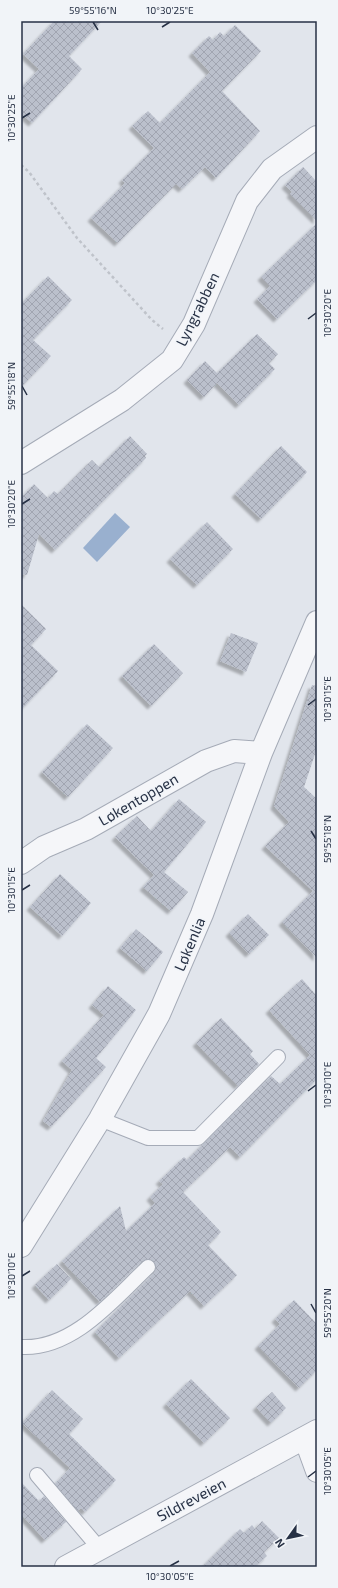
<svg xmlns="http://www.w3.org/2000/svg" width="338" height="1588" viewBox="0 0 338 1588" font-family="'Exo 2',sans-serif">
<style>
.water{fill:#99b0cf}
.building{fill:url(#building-cross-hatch);filter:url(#shadow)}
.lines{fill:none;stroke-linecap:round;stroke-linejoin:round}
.lane-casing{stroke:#a5abb7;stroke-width:16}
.street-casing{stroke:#a5abb7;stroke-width:24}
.path{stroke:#bfc3ca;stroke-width:2.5;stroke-dasharray:3 3;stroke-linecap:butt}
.lane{stroke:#f5f6f9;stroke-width:14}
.street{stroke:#f5f6f9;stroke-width:22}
.ticks{fill:none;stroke:#273145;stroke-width:1.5}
.labels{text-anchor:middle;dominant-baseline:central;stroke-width:3;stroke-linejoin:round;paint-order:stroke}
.street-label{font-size:15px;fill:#273145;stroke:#f1f4f8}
.neatline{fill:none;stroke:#273145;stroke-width:1.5}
.ticks-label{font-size:10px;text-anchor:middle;fill:#273145}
</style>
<defs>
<pattern id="building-cross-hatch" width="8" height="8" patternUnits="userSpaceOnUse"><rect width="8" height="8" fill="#bbc0cc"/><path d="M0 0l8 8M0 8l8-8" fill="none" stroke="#a1a5b1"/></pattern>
<filter id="shadow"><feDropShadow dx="-3.5" dy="3.5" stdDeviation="1" flood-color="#0004"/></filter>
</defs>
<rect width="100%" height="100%" fill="#e1e5ec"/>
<!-- water -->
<path class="water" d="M115,513L130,527L97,562L83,548Z"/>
<!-- building -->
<path class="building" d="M54,21H102L69,56L82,69L32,123L21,113V88L39,69L23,54Z
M235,25L261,51L222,91L260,131L216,178L205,167L182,189L176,184L118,243L91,218L125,183L122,180L154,148L132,126L148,111L160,123L210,72L192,53L209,36L213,40L220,32L224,36Z
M303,167L317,182V221L290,194L292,192L285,185Z
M317,223V280L277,319L257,299L270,286L261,277Z
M48,276L72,300L33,340L51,356L21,387V304Z
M257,334L278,354L269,363L275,369L239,405L217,383L204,397L187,380L205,361L217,373Z
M130,436L147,454L145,456L146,458L55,550L39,534L27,575L21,574V498L34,484L48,498L54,491L58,494L92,460L99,467Z
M281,446L307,472L261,519L235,494Z
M207,522L233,549L197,585L170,559Z
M21,604L46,629L31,645L58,671L21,710Z
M231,633L258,643L246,672L220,661Z
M154,644L183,673L151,706L122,676Z
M312,685L317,686V748L304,787L317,799V958L282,922L313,891L265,846L289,822L274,806Z
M87,724L113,748L68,797L42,772Z
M179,799L206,822L164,872L188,892L171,911L143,887L154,875L115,837L137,816L151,831Z
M60,874L91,903L62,936L30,907Z
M248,914L269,935L249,954L229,933Z
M136,929L163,952L147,971L120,948Z
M302,979L317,996V1079L240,1157L230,1147L183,1192L221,1232L208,1245L237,1275L204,1306L190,1291L119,1358L95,1332L154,1273L156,1269L154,1261L150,1259L142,1261L100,1302L62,1261L120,1206L126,1231L155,1203L150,1197L163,1184L159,1181L184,1157L187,1160L271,1076L280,1084L310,1055L269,1010Z
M108,986L136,1010L96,1058L106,1067L51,1127L43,1121L72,1070L62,1061L104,1015L92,1005Z
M221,1018L253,1051L250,1054L259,1064L238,1086L196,1043Z
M57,1264L71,1279L49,1300L35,1285Z
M294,1300L317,1324V1370L299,1388L258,1346L280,1324L275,1319Z
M191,1379L230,1418L204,1443L166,1404Z
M52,1390L83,1419L69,1434L116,1480L85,1512L81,1508L78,1511L55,1484L70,1468L22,1423Z
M272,1392L286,1408L271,1423L256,1407Z
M21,1482L39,1501L44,1496L66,1522L45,1540L21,1514Z
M262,1521L279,1538L264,1552L267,1556L255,1567H202L240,1529L244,1533L252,1525L255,1529Z"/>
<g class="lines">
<!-- lane casing -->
<g class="lane-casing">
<path id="lane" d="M100,1119L148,1138H198L278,1057
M21,1347C73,1350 114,1299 148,1267
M37,1475L99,1548"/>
</g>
<!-- street casing -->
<g class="street-casing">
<path id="street" d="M21,463L122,400L172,360L194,324L247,201L272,169L317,137
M21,863L44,847L86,829L206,761L234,751L261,753
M21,1246L100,1119L159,1014L202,914L261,753L317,622
M305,1438L317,1471
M66,1567L317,1431"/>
</g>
<!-- path -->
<path class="path" d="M21,165L29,172L77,238L152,320L163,329"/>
<!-- lane -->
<use href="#lane" class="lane"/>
<!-- street -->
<use href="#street" class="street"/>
</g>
<!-- ticks -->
<path class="ticks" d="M93,22L98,30M162,27L170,22M22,118L30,113M308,319L316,313M22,386L27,395M22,504L30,499M308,705L316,699M311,831L316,839M22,890L30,885M308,1091L316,1085M22,1276L30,1271M311,1304L316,1313M308,1477L316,1471M170,1566L179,1561"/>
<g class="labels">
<!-- street labels -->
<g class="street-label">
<text transform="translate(197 309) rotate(-64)">Lyngrabben</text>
<text transform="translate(138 799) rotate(-30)">Løkentoppen</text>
<text transform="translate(189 944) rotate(-67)">Løkenlia</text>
<text transform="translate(191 1499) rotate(-28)">Sildreveien</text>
</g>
</g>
<!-- border -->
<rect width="338" height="1588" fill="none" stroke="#f1f4f8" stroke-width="44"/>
<!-- north arrow -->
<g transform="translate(288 1538) rotate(237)" stroke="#f1f4f8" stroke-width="3" paint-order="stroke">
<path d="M0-3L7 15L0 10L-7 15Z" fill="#273145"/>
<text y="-6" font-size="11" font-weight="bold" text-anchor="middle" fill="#273145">N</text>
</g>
<rect x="22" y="22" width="294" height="1544" class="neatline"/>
<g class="ticks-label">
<text x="93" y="14">59°55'16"N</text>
<text x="170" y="14">10°30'25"E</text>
<text transform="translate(11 118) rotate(-90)" y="4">10°30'25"E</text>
<text transform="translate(327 313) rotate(-90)" y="4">10°30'20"E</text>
<text transform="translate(11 386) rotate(-90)" y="4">59°55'18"N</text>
<text transform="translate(11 504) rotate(-90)" y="4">10°30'20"E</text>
<text transform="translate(327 699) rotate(-90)" y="4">10°30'15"E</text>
<text transform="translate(327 839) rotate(-90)" y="4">59°55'18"N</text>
<text transform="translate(11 890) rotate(-90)" y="4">10°30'15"E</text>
<text transform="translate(327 1085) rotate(-90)" y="4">10°30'10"E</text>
<text transform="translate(11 1276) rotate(-90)" y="4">10°30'10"E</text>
<text transform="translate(327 1313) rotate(-90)" y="4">59°55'20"N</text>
<text transform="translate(327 1471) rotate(-90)" y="4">10°30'05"E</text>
<text x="170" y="1580">10°30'05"E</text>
</g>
</svg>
